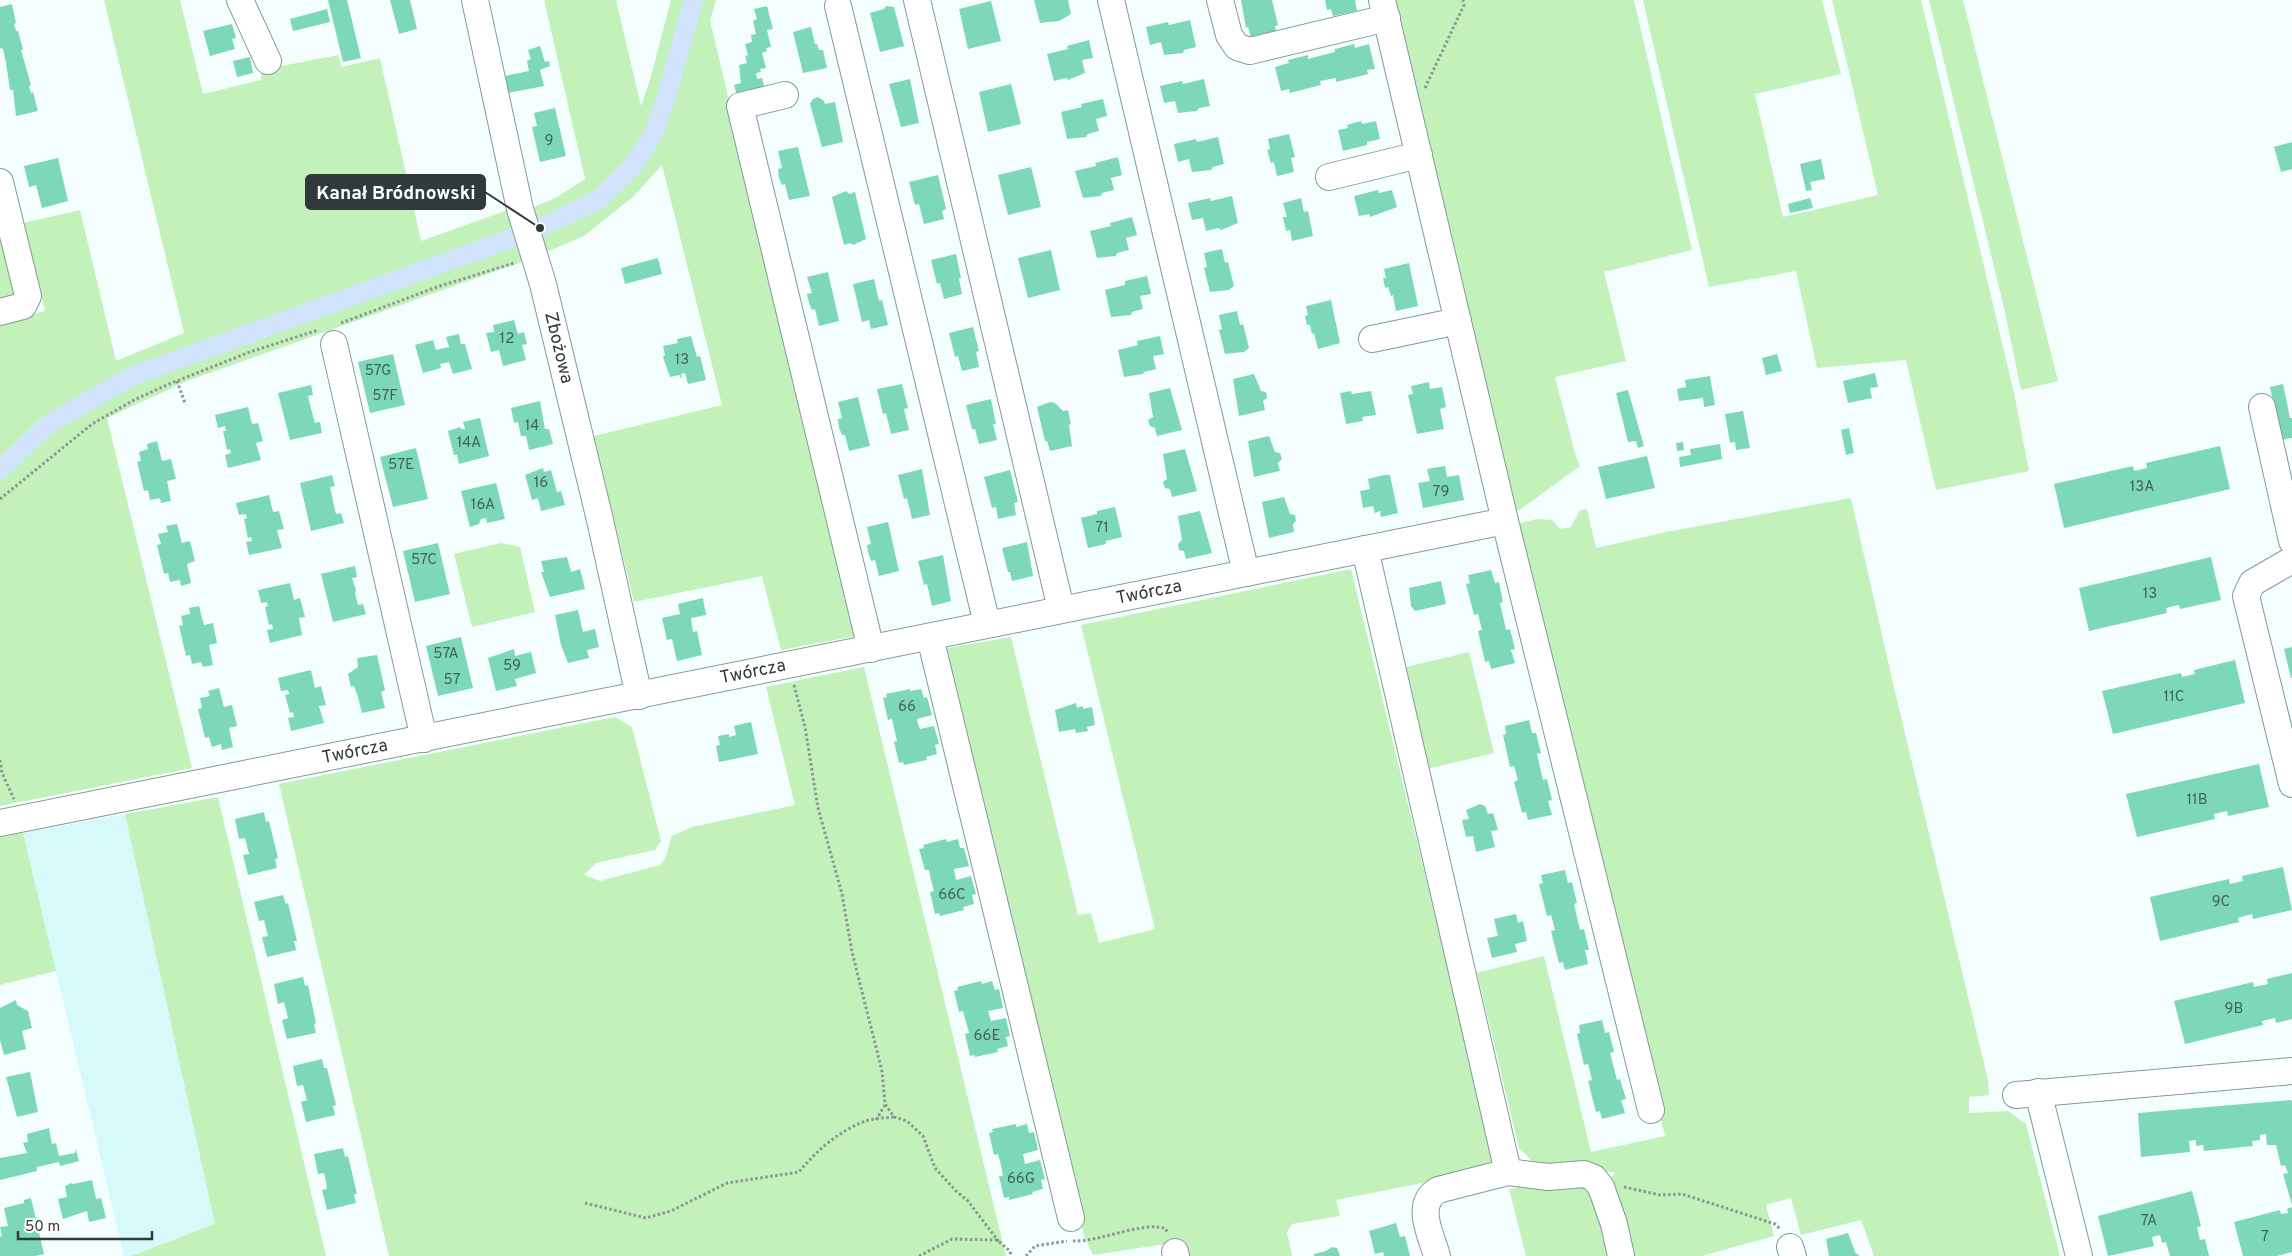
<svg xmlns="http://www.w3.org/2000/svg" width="2292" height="1256" viewBox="0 0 2292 1256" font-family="Overpass,sans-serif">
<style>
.built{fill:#d6fafa}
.green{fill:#c2f1b9}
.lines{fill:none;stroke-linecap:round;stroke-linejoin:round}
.canal{stroke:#d1e4fd;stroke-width:19}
.building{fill:#7cd8b8}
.minor-casing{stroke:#829a9a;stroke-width:28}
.path{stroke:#8b9595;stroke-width:3;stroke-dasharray:2.5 2.5;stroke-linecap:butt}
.minor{stroke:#fff;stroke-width:26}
.labels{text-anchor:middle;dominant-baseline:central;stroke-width:4;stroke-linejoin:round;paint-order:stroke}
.number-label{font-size:15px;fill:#43625a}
.street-label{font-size:18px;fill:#303a3a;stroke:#fff}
.leader{fill:none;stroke:#303a3a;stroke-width:2}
.callout-dot{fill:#303a3a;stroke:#fff;stroke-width:2}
.callout{fill:#303a3a;stroke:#303a3a;stroke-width:2}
.callout-label{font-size:19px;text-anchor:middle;font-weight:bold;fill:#fff}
</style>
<rect width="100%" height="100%" fill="#f4fefe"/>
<!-- built -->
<path class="built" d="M125,814L216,1224L131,1256H124L23,833Z"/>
<!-- green -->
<path class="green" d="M104,0H180L203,94L261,80V70L338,55L342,67L380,58L421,241L505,211L512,202L527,260L187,381L107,418L192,768L0,806V323L45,311L23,223L80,210L116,361L184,333Z
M544,0H616L641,106L650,80L671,0H716L710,20L856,636L781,650L762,576L634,602L594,436L722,405L662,165L634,196L584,236L544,253L527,210L557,197L585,179Z
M1389,0H1634L1692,250L1604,272L1626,361L1555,377L1576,457L1580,466L1521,509L1512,512Z
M1643,0H1822L1841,74L1755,94L1783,217L1878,195L1832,0H1921L2014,393L2029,471L1936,490L1906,360L1817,368L1796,271L1709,287Z
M1929,0H1963L2058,381L2021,390L2004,308Z
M0,218L15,296L0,300Z
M1851,498L1892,679L1988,1080L1989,1095L1969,1097V1113L2008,1111L2026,1124L2060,1256H1874L1861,1220L1801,1235L1791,1198L1766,1205L1774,1236L1702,1256H1629L1610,1180L1615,1172L1556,1170L1533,1162L1519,1148L1477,973L1544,956L1591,1152L1665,1136L1515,524L1537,519L1552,520L1560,529L1571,527L1580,510L1587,509L1596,548L1666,532Z
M501,543L520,547L535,612L472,627L454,554Z
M1351,569L1493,1155L1487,1170L1336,1200L1340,1216L1292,1224L1287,1232L1292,1256H1183L1179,1242L1093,1255L1084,1236L942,649L1011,637L1078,915L1091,913L1099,943L1155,929L1081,625Z
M1469,652L1494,753L1427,769L1402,668Z
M864,667L1006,1256H389L279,784L615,717L632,727L661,841L655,850L596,863L584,875L600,881L660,865L665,859L672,836L692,827L795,805L766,687Z
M218,797L326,1256H131L215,1224L125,814Z
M23,833L56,971L0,985V837Z
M1579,1178L1592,1186L1609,1256H1526L1509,1189Z"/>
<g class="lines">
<!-- canal -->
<path class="canal" d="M0,470L47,425L132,376L540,228L599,199L632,167L653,135L665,101L694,0"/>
</g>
<!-- building -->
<path class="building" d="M328,0H347L361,58L343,62Z
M390,0H410L417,29L399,34Z
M1034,0H1068L1071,14L1059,21L1040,23Z
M1241,0H1272L1278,25L1275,26L1276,32L1251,38L1248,27L1246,28Z
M1325,0H1355L1357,11L1333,16L1331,9L1327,10Z
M991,1L1001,41L968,49L959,9Z
M12,4L16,23L14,24L16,31H18L23,49L21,50L31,85L29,86L31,93L33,92L38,111L16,116L13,90H10L6,63L3,49L0,48V7Z
M767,6L773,29L767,30L771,47L766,48L767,51L762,53L766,68L760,69L761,72L756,73L757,79L762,78L766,93L738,100L734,85L741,83L739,65L747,63L745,56L748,55L745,44L752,42L751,35L756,34L753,21L757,19L754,9Z
M886,6L894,7L904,46L880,52L870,13L884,9Z
M327,9L330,22L293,31L290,19Z
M1190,20L1196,47L1184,50L1183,53L1164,55L1161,42L1150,45L1146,27L1168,22L1169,25Z
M232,24L236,38L232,39L235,49L210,56L203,31Z
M811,27L815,44H817L819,50H823L827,68L803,73L793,32Z
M1089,40L1093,58L1082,60L1085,73L1068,80L1066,78L1054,81L1047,54L1068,49L1067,46Z
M1354,44L1355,48L1369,44L1375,69L1367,70L1368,74L1336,82V78L1320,81L1321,85L1290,93L1289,89L1281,91L1275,67L1289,63L1288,60L1308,55V59L1335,52V49Z
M540,46L545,62L549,61L550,66L540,70L544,86L503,94L500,77L529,71L527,61L531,59L528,50Z
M250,57L253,73L237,77L233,61Z
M910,79L919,123L901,127L889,84Z
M1204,79L1210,106L1199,108L1197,111L1178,113L1175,101L1164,103L1160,86L1182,81L1183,84Z
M1011,84L1021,124L988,132L979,92Z
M818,97L824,101L825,104L835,102L843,142L822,147L810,104L813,99Z
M1103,99L1107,116L1096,119L1099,131L1088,134L1086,137L1067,139L1061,112L1082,107L1081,104Z
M555,108L566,156L540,162L532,127L537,126L534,113Z
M1361,121L1362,124L1376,121L1380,139L1367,142V145L1343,151L1338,130L1348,128L1347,125Z
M1289,134L1295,157L1291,158L1294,172L1277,176L1274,162L1271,163L1267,150L1270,149L1268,139Z
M1218,137L1224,164L1213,167L1211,170L1192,172L1189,159L1178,162L1174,144L1196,139L1197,142Z
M2292,142V169L2281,172L2274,147Z
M798,147L810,196L789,200L785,184L782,185L779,178L778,169L782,168L778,151Z
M1118,157L1122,175L1111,178L1114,190L1102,193L1101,196L1083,198L1075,171L1096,166L1095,163Z
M58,158L68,201L42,208L36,185L29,187L24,166Z
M1821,159L1825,179L1810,182L1812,190L1806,191L1800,164Z
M1031,167L1041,207L1008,215L998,175Z
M938,175L946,209L942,211L944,219L924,224L919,204L915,205L909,182Z
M1378,190L1379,193L1392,190L1397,207L1370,217L1369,214L1359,216L1354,196Z
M846,191L849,194L855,192L866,239L853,245L850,243L844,245L832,197Z
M1232,196L1238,223L1221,230L1218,228L1206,231L1203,218L1192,220L1188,203L1210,198L1211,201Z
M1301,198L1304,212L1308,211L1313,236L1292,241L1290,230L1286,231L1283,217H1287L1283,203Z
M1810,198L1813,208L1790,213L1788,204Z
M1132,217L1137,235L1126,238L1129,250L1117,253L1116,256L1097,258L1090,231L1111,226L1110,223Z
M1222,249L1225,263L1228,262L1234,286L1229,290L1210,292L1204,268L1207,267L1204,253Z
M1051,250L1060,290L1028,298L1018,258Z
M956,254L961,278L959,279L962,294L944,299L940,283L937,284L931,260Z
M658,258L662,274L625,284L621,268Z
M1409,263L1418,306L1396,311L1393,295L1391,296L1388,287L1385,288L1383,278H1386L1384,269Z
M828,272L839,321L819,326L815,309L812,310L809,303L807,294L812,293L807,277Z
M1147,276L1151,294L1140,296L1143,309L1132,312L1131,315L1111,317L1105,290L1125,285V281Z
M874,279L879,301L882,300L888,325L871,329L869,320L862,322L853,284Z
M1331,300L1340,343L1318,349L1314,333L1312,334L1310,325H1307L1305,316L1308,315L1306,306Z
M1237,311L1240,325L1243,324L1249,348L1244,352L1225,354L1219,330L1222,329L1219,315Z
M514,320L518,334L524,332L527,344L522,345L526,360L503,366L499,350L491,352L486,333L494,332L493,325Z
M973,327L979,351L976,352L979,367L962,371L958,356L955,357L949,333Z
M459,334L461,344H465L472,369L453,374L449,362L440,364L441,368L423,373L415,345L433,340L436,350L449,347L446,337Z
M691,336L697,357L700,356L706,380L688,384L685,373L681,374L682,379L679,375L670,377L663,357L665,355L663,346L678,343L677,339Z
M1160,336L1164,354L1153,356L1156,369L1144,372L1143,374L1124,377L1118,350L1138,345L1137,341Z
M393,354L405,405L370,413L358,362Z
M1777,354L1782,371L1766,375L1762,358Z
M1875,373L1878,387L1870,388L1872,398L1848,403L1843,381Z
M1254,374L1261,391L1266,392L1267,398L1263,401L1265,410L1239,416L1233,379Z
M1710,376L1715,405L1704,407L1703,398L1679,401L1677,389L1686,387L1685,380Z
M1429,382L1430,389L1442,387L1446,407L1440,409L1444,429L1417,434L1408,395L1413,394L1411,386Z
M902,384L908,408L904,409L909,430L891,434L886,413L883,414L877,389Z
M2283,384L2290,418H2292V438L2281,440L2270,387Z
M311,385L313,395L308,396L311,409L315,423L320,422L322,433L290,440L278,393Z
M1170,388L1182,430L1157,436L1155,428L1150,426L1148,420L1153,417L1149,393Z
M1628,390L1644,446L1638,448L1636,441L1628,442L1616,393Z
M1351,391L1352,394L1371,391L1376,415L1362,417L1363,421L1346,424L1340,393Z
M858,397L870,446L849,451L845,435H842L839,428L838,419L842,418L838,402Z
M991,399L996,424H993L997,440L979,444L975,429H972L966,405Z
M540,401L545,429H549L553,444L529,450L526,436H521L518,422L514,423L511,408Z
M1050,402L1055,403L1063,411L1068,410L1071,424L1069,425L1072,446L1050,451L1047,441H1045L1037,407Z
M248,407L252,424L258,423L263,441L256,443L261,460L228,468L225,455L231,453L230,449L227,450L223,431H226L225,426L218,428L215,415Z
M1743,411L1750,448L1736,450L1735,442L1730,443L1725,414Z
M480,418L489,456L459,464L457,455H454L448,431L460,427L461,429H465L463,422Z
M1849,428L1854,453L1846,455L1841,430Z
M1269,436L1275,452L1280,453L1282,459L1278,463L1280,471L1254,477L1248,441Z
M157,441L162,461L171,459L176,479L167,481L171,501L161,503L160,498L150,500L148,490L144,491L137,462L141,461L139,452L148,449L147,444Z
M1683,442L1684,450L1677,451L1676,443Z
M1720,444L1722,459L1680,467L1679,457L1691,455L1690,449Z
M2220,446L2230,489L2064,528L2054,484L2133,466L2134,471L2147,468L2146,463Z
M416,448L428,499L393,507L380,457Z
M1185,449L1197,491L1172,497L1170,489L1165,488L1163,482L1167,479L1163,454Z
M1647,456L1655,488L1606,499L1598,467Z
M1445,466L1447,477L1459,475L1464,500L1423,508L1418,483L1430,481L1427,469Z
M543,468L544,472L551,470L557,492L561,491L565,505L541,511L538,498L532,500L525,475Z
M922,469L930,515L912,519L907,498L904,499L898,475Z
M1010,470L1018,502L1014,503L1016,515L998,519L996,507L992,508L984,477Z
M332,475L335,486L330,487L333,501L336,514L341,513L344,523L311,531L300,483Z
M1384,475H1390L1398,513L1381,517L1380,511L1375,513L1373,506L1363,508L1360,491L1370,489L1368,479Z
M496,483L505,519L487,523L486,518L481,519L479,524L470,527L461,491Z
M269,495L273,512L279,511L284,529L277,530L282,548L249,555L246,542L252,541L251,537L248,538L244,519L247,518L246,514L239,515L236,503Z
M1284,497L1290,514L1295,515L1296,521L1293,524L1294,532L1269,538L1262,502Z
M1115,507L1122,537L1106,541V544L1088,548L1081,518L1097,514V511Z
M1200,511L1212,553L1186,559L1184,551L1179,550L1178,544L1182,540L1178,516Z
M888,522L899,571L879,576L875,560L871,561L868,552L867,545L871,544L867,527Z
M177,524L182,543L190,541L195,561L187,564L191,583L181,586L180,580L170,582L168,573L164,574L157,545L161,544L158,534L168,532L166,526Z
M1027,542L1033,576L1012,581L1010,572H1008L1002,548Z
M438,543L450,594L415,602L403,551Z
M943,555L951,601L932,606L927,584L924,585L918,561Z
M567,557L571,572L580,569L585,589L550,597L541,572H544L541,561Z
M2211,557L2221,600L2180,609L2179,605L2166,608L2167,613L2089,631L2079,588Z
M355,566L357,577L352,578L356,590L355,593L358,605L363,604L366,614L333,622L321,574Z
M1491,570L1495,583L1499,582L1503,602L1500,603L1506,630L1510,629L1515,649L1511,650L1515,663L1491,669L1489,661L1485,662L1478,631L1482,630L1478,614L1474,615L1466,584L1470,583L1468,575Z
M1441,581L1446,604L1415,611L1411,606L1409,588Z
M290,583L294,600L300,598L305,617L299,618L302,635L270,643L267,630L273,629L272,624L269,625L265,607L268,606L267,602L261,603L258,590Z
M703,598L706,615L691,618L693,632L697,631L702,655L677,661L672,639L667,640L662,618L680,614L678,604Z
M199,606L204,625L213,623L217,643L209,645L213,665L203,667L201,662L192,664L190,655L186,656L179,626L183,625L181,616L190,614L189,608Z
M578,610L583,632L595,629L599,647L587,650L589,658L568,663L561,645L555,615Z
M461,637L473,688L438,696L426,646Z
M2292,647V678H2291L2284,649Z
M514,649L515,656L531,652L536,673L515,679L517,686L496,691L488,658Z
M377,655L385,690L381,692L385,708L362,713L358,697L354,686L351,687L348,674L358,667L357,658Z
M2235,660L2245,703L2113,734L2102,691L2181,673L2182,677L2195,674L2194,670Z
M311,670L315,688L321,686L326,705L319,706L324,723L291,731L288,718L294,717L293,712L290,713L285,695L289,694L288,690L281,691L278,678Z
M219,688L224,707L232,705L237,726L229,728L233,747L222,750L221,744L212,747L209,737L205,738L198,709L202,708L200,698L210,696L208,691Z
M910,689V691L921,689L924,698L927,697L932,715L917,719L918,724L920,729L934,726L939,744L935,745L937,754L926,757L927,760L904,765L903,762L899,763L894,742L897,741L892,719L888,720L883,698L887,697L886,694Z
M1076,703L1077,708L1083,706V709L1092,707L1095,725L1087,727L1088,731L1076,733L1075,729L1059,732L1055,710Z
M1529,720L1532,733H1536L1541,753L1537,754L1543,780L1547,779L1552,800L1548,801L1552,815L1528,820L1526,812L1522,813L1514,782L1518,780L1514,766L1510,767L1503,735L1506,734L1505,726Z
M751,722L758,754L719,762L716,746L720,745L718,736L729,734V737L736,735L734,726Z
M2259,764L2269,807L2228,816L2227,811L2214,814L2215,819L2137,837L2126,794Z
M1480,804L1485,806L1488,814L1493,813L1498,830L1491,831L1495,847L1476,852L1473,836L1466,837L1462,820L1469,819L1466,810Z
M264,812L266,822L269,821L278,858L275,859L277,868L248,875L243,855L249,854L245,838L239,839L235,819Z
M946,839L947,842L958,839L960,848H964L969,866L954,869L956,880L971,876L976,894L972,895L974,904L963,907L964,910L940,916L939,913L935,914L930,892L934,891L931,880L929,870H925L919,849L924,848L923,845Z
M2283,867L2292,910L2253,919L2252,914L2238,918L2239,922L2160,941L2150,897L2229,879L2230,884L2243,881L2242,876Z
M1565,870L1568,883L1572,882L1577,903L1574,904L1580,930L1584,929L1589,950H1585L1588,964L1565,970L1563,962L1559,963L1551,931L1555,930L1551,915L1547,916L1539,884L1543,883L1541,875Z
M283,895L286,904L288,903L297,941H294L296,950L267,957L262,937L268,936L264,920L259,921L254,902Z
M1516,914L1518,923L1523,921L1527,941L1515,944L1517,952L1492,958L1487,938L1498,936L1494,919Z
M2292,973V1019L2276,1023L2275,1018L2262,1021L2263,1025L2185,1044L2174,1001L2253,982L2254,987L2268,984L2267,979Z
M303,977L305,986L308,985L316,1023L314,1024L316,1033L287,1039L282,1020L288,1018L284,1002L278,1004L274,984Z
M981,981L982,984L992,981L995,990L999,989L1003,1008L988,1011L991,1021L1006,1018L1010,1036L1006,1037L1008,1046L997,1049L998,1052L975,1057L974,1055L970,1056L965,1034L969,1033L963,1011L959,1012L954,991L958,990L957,987Z
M16,1000L17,1005L28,1011L32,1028L22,1031L26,1049L4,1055L0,1040V1008Z
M1602,1020L1605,1033L1609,1032L1614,1052L1610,1053L1617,1080L1620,1079L1626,1099L1621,1100L1625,1113L1602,1119L1600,1111L1596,1112L1588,1081L1592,1080L1588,1064L1584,1065L1577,1034L1580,1033L1579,1025Z
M322,1059L324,1068H327L336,1105L333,1106L335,1115L306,1122L301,1102L307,1100L303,1085L297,1086L293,1066Z
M30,1072L38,1112L17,1117L6,1077Z
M2290,1100L2292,1101V1205L2283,1174L2288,1173L2285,1165L2281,1166L2276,1145H2267L2266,1134L2260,1135V1140L2252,1141L2253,1146L2204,1151L2203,1145L2196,1146V1140L2189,1141L2190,1152L2141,1157L2138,1113Z
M1016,1124V1127L1027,1124L1029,1133L1034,1132L1038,1150L1023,1154L1025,1164L1040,1160L1045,1179L1041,1180L1043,1189L1032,1192L1033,1194L1009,1200V1197L1004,1198L999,1176H1003L1001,1165L998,1154L994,1155L989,1133L993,1132L992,1129Z
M49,1128L52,1144L56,1143L59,1156L75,1153L76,1149L79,1161L60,1166L59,1162L37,1167V1171L0,1180V1158L27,1153L23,1143L28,1142L27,1134Z
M343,1148L345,1157L348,1156L357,1194H354L356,1203L327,1210L322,1190L327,1189L326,1181L324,1173L318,1174L314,1154Z
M92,1180L96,1199L101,1198L106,1218L89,1222L87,1211L63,1219L58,1199L67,1197L65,1186L71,1183L73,1184Z
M2192,1191L2201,1226L2197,1227L2200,1240L2205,1239L2209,1256H2170L2166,1242L2162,1243L2160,1235L2152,1237L2154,1246L2108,1256L2098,1216Z
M31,1198L44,1254L35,1256H0V1237L2,1236L0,1227L8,1226L4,1208L24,1203V1200Z
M2292,1207V1252L2277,1256H2243L2234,1222L2280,1210L2281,1214L2288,1213L2287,1209Z
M1396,1223L1400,1237L1405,1236L1410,1256H1384L1383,1252L1375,1254L1369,1231Z
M1848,1233L1856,1254H1858L1859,1256H1829L1826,1239Z
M1332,1247L1337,1248L1340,1256H1314V1254L1326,1251Z"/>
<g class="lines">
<!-- minor casing -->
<g class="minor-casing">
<g id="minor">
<path d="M240,0L268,61"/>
<path id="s1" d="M475,0L520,209L543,284L600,520L639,696"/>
<path d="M917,0L1061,609"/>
<path d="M1111,0L1246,573"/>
<path d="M1220,0L1229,35L1237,47L1250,51L1387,18"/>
<path d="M1382,0L1505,521L1651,1110"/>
<path d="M838,6L987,624"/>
<path d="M785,95L740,106L871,649"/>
<path d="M1329,177L1419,155"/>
<path d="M0,182L28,296L23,306L0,312"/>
<path d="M1372,339L1458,321"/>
<path d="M334,344L424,739"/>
<path d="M2262,407L2292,541"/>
<path d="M1365,549L1508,1172"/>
<path d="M2292,560L2252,583L2246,596L2292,784"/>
<path d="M930,637L1071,1218"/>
<path id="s2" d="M0,823L1505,521"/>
<path d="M2038,1092L2079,1256"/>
<path d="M2016,1095L2292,1071"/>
<path d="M1790,1247L1793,1256"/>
<path d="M1175,1252L1176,1256"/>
<path d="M1437,1256C1431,1235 1414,1204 1438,1190L1508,1172L1548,1177L1584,1174L1594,1178L1601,1187L1614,1224L1621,1256"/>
</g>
</g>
<!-- path -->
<path class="path" d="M1425,88L1464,5L1463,0
M341,323L437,287L514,263
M177,381L185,403
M0,499L92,424L134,400L169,384L250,352L318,330
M794,685L805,727L818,808L842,894L852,952L882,1071L885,1104L894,1117L907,1121L923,1136L935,1168L956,1191L968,1201L999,1242
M0,760L2,773L14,799
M876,1120L885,1105
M1624,1187L1660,1195L1682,1194L1775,1224L1780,1229
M585,1203L646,1218L671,1211L727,1183L799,1172C816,1151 838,1132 863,1122C872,1118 885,1118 894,1117
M1073,1241C1100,1242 1146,1220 1166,1229L1167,1232
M919,1256L952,1239L997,1240L1010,1251L1011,1256
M1026,1256L1035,1246L1067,1241"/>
<!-- minor -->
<use href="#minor" class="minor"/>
</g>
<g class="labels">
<!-- number labels -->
<g class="number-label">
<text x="549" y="141">9</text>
<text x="507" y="339">12</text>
<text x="682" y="360">13</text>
<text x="378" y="371">57G</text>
<text x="385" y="396">57F</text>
<text x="532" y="426">14</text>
<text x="469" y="443">14A</text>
<text x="401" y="465">57E</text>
<text x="541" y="483">16</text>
<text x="2142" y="487">13A</text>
<text x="1441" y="492">79</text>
<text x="483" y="505">16A</text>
<text x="1102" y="528">71</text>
<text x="424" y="560">57C</text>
<text x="2150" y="594">13</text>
<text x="446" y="654">57A</text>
<text x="512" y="666">59</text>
<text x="452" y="680">57</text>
<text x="2174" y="697">11C</text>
<text x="907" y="707">66</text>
<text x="2197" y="800">11B</text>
<text x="952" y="895">66C</text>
<text x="2221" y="902">9C</text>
<text x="2234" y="1009">9B</text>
<text x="987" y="1036">66E</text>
<text x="1021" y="1179">66G</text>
<text x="2149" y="1221">7A</text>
<text x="2265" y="1237">7</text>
</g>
<!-- street labels -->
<g class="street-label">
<text stroke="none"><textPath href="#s1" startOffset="358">Zbożowa</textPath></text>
<text stroke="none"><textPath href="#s2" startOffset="1172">Twórcza</textPath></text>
<text stroke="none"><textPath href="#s2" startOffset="768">Twórcza</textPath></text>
<text stroke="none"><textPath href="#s2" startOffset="362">Twórcza</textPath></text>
</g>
</g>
<!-- callouts -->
<path class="leader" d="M540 228L485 192"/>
<circle class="callout-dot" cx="540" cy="228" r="5"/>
<rect class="callout" x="306" y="175" width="179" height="34" rx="5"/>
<g class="callout-label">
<text x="396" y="199">Kanał Bródnowski</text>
</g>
<!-- scale -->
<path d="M18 1231v8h134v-8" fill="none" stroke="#303a3a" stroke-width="2.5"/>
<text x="25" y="1231" font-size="15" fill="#303a3a" stroke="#ffffff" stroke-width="4" paint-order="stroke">50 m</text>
</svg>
